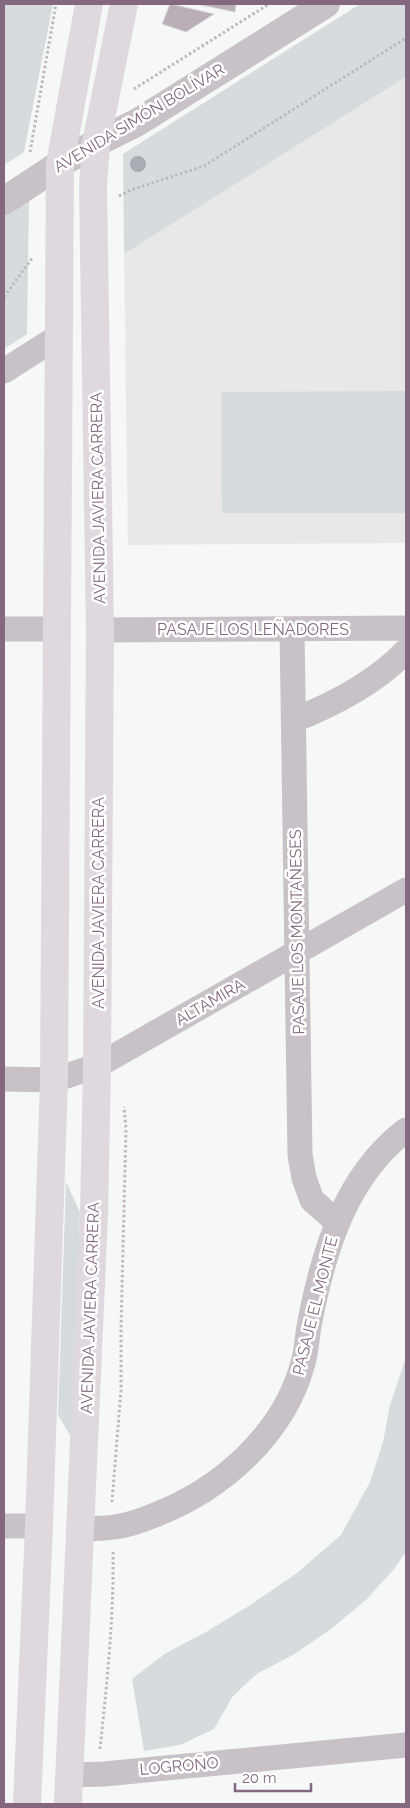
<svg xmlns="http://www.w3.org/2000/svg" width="410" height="1808" viewBox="0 0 410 1808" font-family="Raleway,sans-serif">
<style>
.built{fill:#e8e8e9}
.green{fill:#d6dcde}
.building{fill:#baaeb9;stroke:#d7d9d9}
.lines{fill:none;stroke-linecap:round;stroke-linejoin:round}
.path{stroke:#beb9bd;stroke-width:3;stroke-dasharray:2.5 2.5;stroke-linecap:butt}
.minor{stroke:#c8c1c7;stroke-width:25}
.tertiary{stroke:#c8c1c7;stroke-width:28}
.primary{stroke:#dfd8de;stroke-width:28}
.tree{fill:#a7adb3}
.labels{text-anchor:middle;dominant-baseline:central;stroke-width:5;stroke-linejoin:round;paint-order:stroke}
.street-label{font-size:16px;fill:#84687f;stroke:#fff}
</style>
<rect width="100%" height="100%" fill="#f5f8f7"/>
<!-- built -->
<path class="built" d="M406,77V543L128,545L124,254Z"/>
<!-- green -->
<path class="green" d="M4,4H53L24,152L4,165Z
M360,4H406V77L124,254L123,154Z
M29,198L27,334L4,349V214Z
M406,391V513H222L221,392Z
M66,1182L80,1212L74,1442L58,1415Z
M406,1357V1552L393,1570L367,1599L331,1629L293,1655L258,1673L233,1696L214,1729L180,1745L144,1751L132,1679L166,1653L206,1632L252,1604L297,1573L341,1535L370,1482L383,1442L390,1405Z"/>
<!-- building -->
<path class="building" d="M170,4H171L214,14L186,32L162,24Z
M196,4H236L235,12Z"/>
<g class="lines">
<!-- path -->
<path class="path" d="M134,89L269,4
M30,152L56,4
M119,196L131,190L204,166L406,38
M4,297L33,257
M112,1502L121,1390V1328L126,1129L124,1107
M100,1749C107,1683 114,1617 113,1551"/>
<!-- minor -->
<path class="minor" d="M4,371L59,336
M4,629H57
M100,630L406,628
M292,630L300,1155L304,1178L312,1200L337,1222
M294,720C335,704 375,683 406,651
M4,1079L54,1080L97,1066L406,890
M4,1526H39
M81,1529C92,1528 104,1529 115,1527C129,1525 143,1520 155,1515C222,1489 284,1434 303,1363C307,1349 307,1335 310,1321C324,1249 346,1176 406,1130
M70,1775L104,1774L406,1745"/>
<!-- tertiary -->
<path class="tertiary" d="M4,201L60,164L96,143L138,122L326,4"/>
<!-- primary -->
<path class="primary" d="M27,1804L39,1526L54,1080L60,164L89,4
M68,1804L94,1215L97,1066L100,630L93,186L96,143L124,4"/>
</g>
<!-- trees -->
<circle class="tree" cx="138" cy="164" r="8"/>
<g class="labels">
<!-- street labels -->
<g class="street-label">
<text transform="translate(139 118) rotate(-31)">AVENIDA SIMÓN BOLÍVAR</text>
<text transform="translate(98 498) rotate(-91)">AVENIDA JAVIERA CARRERA</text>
<text x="253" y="629">PASAJE LOS LEÑADORES</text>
<text transform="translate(98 903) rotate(-90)">AVENIDA JAVIERA CARRERA</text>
<text transform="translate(297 932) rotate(-91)">PASAJE LOS MONTAÑESES</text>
<text transform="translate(210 1002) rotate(-30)">ALTAMIRA</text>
<text transform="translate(315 1306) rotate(-76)">PASAJE EL MONTE</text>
<text transform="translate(90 1308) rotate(-88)">AVENIDA JAVIERA CARRERA</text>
<text transform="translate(179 1766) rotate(-5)">LOGROÑO</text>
</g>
</g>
<!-- border -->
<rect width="410" height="1808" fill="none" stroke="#84687f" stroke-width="10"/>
<!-- scale -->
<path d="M235 1783v8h76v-8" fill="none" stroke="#84687f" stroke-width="2.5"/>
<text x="242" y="1783" font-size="15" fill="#84687f" stroke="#ffffff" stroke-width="4" paint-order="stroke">20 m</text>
</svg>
